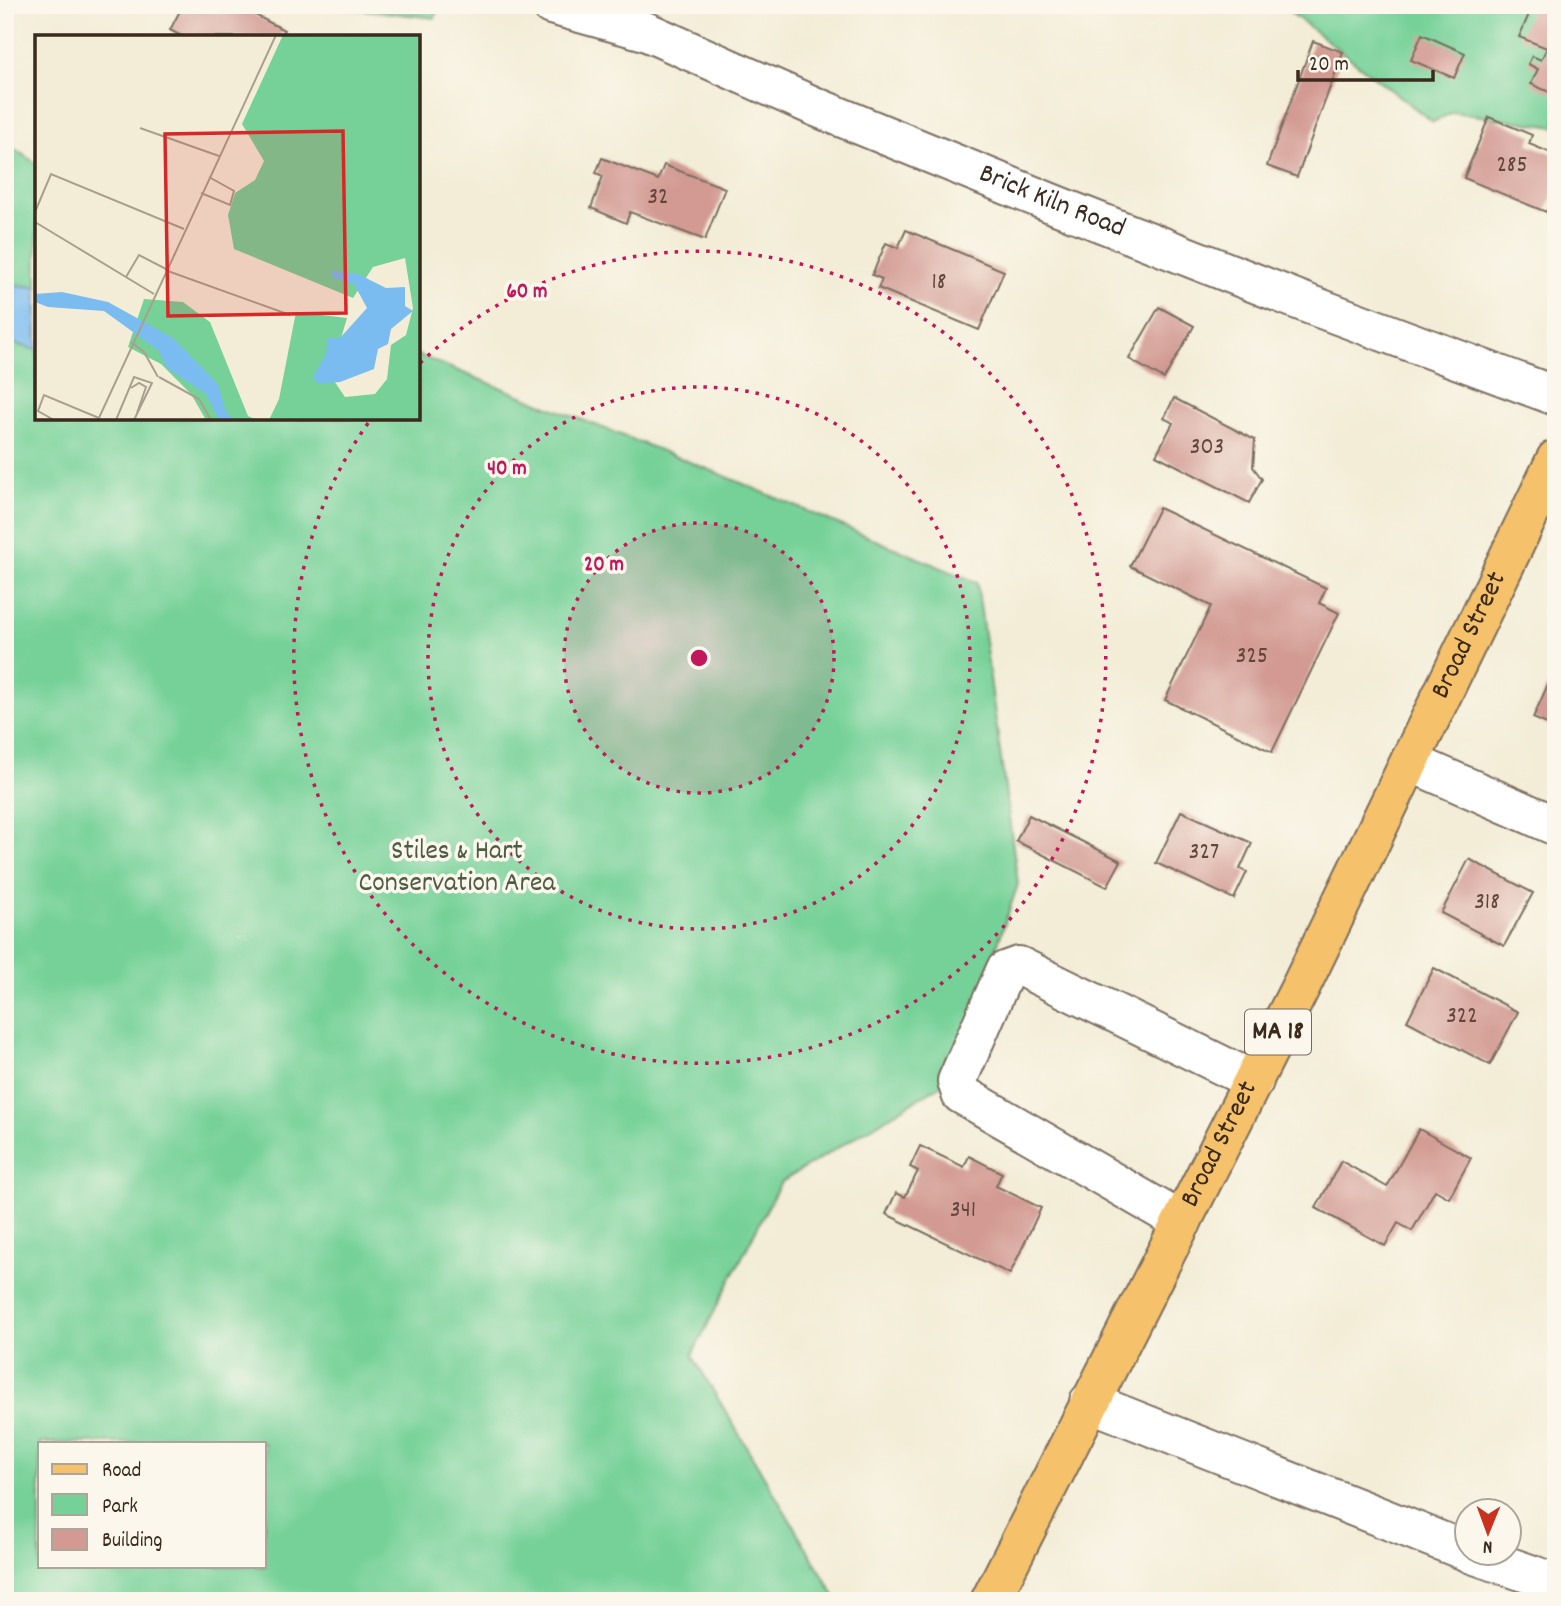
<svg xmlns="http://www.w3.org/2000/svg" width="1561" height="1606" viewBox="0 0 1561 1606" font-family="Dekko,sans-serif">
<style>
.green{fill:#76d198;stroke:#587e5b;stroke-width:2;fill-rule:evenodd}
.water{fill:#7abcef;stroke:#5a7386;stroke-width:2}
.building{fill:#d29a92}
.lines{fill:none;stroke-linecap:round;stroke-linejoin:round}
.minor-casing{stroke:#7b6e5f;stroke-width:42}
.major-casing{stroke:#7b6e5f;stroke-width:42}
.minor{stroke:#fff;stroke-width:38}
.major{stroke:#f5c16b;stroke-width:38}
.ring{fill:none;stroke:#c2185b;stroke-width:3.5;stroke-dasharray:3.5 7}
.labels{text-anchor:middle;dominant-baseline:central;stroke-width:7;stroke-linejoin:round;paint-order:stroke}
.number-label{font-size:24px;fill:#61463b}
.shield{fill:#fbf7ec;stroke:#75685c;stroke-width:2}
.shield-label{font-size:26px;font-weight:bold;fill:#3b2a1e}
.street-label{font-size:28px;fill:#3b2a1e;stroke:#fbf7ec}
.park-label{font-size:28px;fill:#4d5c43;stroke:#fbf7ec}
.inset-road{fill:none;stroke:#a99f8d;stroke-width:2}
.view{fill:#d62828;fill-opacity:0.15;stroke:#d62828;stroke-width:3.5}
.inset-edge{fill:none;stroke:#3b2a1e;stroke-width:3.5}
.centre{fill:#c2185b;stroke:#fbf7ec;stroke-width:3.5}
.ring-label{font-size:21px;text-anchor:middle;font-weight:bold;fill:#c2185b;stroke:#fbf7ec;stroke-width:7;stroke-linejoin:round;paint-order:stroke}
</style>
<rect width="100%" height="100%" fill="#fbf7ec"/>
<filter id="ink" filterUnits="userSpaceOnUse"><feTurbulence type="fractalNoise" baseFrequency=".0143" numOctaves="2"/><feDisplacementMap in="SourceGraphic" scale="14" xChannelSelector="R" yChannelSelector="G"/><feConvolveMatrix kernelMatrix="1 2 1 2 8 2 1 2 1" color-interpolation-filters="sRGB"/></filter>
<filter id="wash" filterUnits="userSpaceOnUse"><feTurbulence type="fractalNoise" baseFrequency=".00686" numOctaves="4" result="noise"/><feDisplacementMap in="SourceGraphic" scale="28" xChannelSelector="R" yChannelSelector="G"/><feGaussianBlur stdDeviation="1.57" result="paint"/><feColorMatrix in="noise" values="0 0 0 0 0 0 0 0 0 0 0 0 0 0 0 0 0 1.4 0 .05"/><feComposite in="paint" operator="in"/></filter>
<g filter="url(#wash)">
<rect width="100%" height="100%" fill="#f3edd7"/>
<!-- green -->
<path class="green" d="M319,5H438L435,18Z
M1281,5H1556V127L1453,112L1433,122Z
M5,146L13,148L37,164V418H418V355L720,474L977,583L1018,884L952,1078L780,1183L692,1355L838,1601H5ZM40,1443H264V1566H40Z"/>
<!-- water -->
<path class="water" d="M5,284L37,287V350L5,341Z"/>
<g id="blocks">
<!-- building -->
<path class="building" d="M183,5H236L284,30L280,37H183L170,30Z
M1533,5H1549L1553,7L1550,14L1556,16V95L1531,84L1538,69L1528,64L1532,56L1541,60L1547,48L1519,37Z
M1422,34L1465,53L1454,78L1411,60Z
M1313,41L1343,52L1297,177L1267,166Z
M1489,117L1532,135L1529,144L1556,155V189L1546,212L1464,178Z
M602,158L658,180L664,165L725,188L705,240L630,212L626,223L591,208L603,176L596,173Z
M906,230L1004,271L979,330L878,288L882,279L872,275L886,243L898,248Z
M1159,307L1194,326L1164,379L1129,359Z
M1174,398L1255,440L1253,467L1262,479L1249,503L1156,455L1173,423L1164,418Z
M1159,508L1326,588L1319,603L1339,613L1272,752L1165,700L1211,606L1130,566Z
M1552,675L1556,677V728L1533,718Z
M1181,811L1252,843L1240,869L1247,872L1234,899L1156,863Z
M1029,815L1121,861L1107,887L1016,841Z
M1469,859L1533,893L1504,946L1441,913Z
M1434,968L1518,1012L1490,1065L1407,1021Z
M1419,1129L1471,1158L1449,1198L1435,1190L1412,1231L1398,1223L1385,1246L1316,1208L1341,1161L1387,1187Z
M920,1146L964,1167L969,1156L1002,1173L996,1186L1041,1208L1010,1274L886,1214L896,1193L905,1197L918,1171L910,1167Z"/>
</g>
</g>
<g filter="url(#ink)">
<use href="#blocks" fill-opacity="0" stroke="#7b6e5f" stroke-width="2"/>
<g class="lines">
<!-- minor casing -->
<g class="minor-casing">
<g id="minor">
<path id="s1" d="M551,5L645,31L816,107L1056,205L1311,305L1556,396"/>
<path d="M1410,762L1556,826"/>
<path d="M1182,1222L961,1094L957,1081L1005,971L1019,966L1254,1081"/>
<path d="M1089,1402L1466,1551"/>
<path d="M1472,1554L1556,1583"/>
</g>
</g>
<!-- major casing -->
<g class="major-casing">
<g id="major">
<path id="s2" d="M990,1601L1302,984L1556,459"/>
</g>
</g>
<!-- minor -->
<use href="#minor" class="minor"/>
<!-- major -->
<use href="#major" class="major"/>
</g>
</g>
<!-- distance rings -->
<circle cx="699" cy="658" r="135" fill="#c2185b" fill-opacity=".12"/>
<g class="ring">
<circle cx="699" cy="658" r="135"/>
<circle cx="699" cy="658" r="271"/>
<path d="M420 363A406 406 0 1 1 371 419"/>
</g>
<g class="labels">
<!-- number labels -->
<g class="number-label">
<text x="1512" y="166">285</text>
<text x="658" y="198">32</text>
<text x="939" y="283">18</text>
<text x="1207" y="448">303</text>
<text x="1252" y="657">325</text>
<text x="1204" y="853">327</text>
<text x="1487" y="903">318</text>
<text x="1462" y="1017">322</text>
<text x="963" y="1211">341</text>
</g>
<!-- shield labels -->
<rect class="shield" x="1245" y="1009.5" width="66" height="45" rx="5"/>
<g class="shield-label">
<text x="1278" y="1032">MA 18</text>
</g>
<!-- street labels -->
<g class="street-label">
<text stroke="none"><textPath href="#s1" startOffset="539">Brick Kiln Road</textPath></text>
<text stroke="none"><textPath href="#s2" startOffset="1078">Broad Street</textPath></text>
<text stroke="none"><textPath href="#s2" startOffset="511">Broad Street</textPath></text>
</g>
<!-- park labels -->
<g class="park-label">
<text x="457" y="853">Stiles &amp; Hart<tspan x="457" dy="32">Conservation Area</tspan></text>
</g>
</g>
<!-- overview -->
<g transform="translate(35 35)">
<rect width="385" height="385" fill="#f3edd7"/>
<path d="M248,0H385V385H234L244,364L261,277L312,283L295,340L310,362L340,359L352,344L356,310L371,300L378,273L370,223L338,232L318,263L199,214L193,180L200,158L220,145L229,126L207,89ZM109,264L148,267L175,287L213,381L222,385H171L156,359L126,329L93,312Z" fill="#76d198"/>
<path d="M297,236L323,239L351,253L370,252V271L378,276L356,294L353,309L343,314L339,334L305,347L283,349L278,342L291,319L293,303H305L332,273L319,249L296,242ZM27,257L73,267L138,303L183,349L191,377L199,385H184L171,359L132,333L123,315L69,276L13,272L0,267V259Z" fill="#7abcef"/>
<path class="inset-road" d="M105,93L184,121M166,158L195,170L199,156L174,142M0,177L16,139L149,194M0,187L119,259M130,235L255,280M91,242L104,220L131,234M96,307L109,317L123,342M124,342L164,364L176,385M96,353L104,348L111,352L102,378M19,385L3,376L9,360L64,383M63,385L241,0M81,385L99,342L117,348L99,385"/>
<path class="view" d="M308,96L311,278L133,281L130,99Z"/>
<rect width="385" height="385" class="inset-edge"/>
</g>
<circle cx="699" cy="658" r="10" class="centre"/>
<g class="ring-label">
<text x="527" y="297">60 m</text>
<text x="507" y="474">40 m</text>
<text x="604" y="570">20 m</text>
</g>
<!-- margin -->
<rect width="1561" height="1606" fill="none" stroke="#fbf7ec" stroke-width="28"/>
<!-- legend -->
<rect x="38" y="1442" width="228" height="126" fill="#fbf7ec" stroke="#aea59a" stroke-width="2"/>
<rect x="52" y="1464" width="35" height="10" fill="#f5c16b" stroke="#aea59a" stroke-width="2"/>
<text x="102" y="1476" font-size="21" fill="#3b2a1e">Road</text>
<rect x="52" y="1494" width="35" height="21" fill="#76d198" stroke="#aea59a" stroke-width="2"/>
<text x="102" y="1512" font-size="21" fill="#3b2a1e">Park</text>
<rect x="52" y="1529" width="35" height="21" fill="#d29a92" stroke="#aea59a" stroke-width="2"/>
<text x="102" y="1546" font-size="21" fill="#3b2a1e">Building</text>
<!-- north arrow -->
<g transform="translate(1488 1532) rotate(181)"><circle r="33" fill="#fbf7ec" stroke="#aea59a" stroke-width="2"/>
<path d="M0-5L12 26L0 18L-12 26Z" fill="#c8321e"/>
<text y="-10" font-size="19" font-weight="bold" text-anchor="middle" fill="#3b2a1e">N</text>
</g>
<!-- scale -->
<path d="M1298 70v10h135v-10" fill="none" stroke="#3b2a1e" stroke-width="3.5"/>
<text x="1309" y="70" font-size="21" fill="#3b2a1e" stroke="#fbf7ec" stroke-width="5" paint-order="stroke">20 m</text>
</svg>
